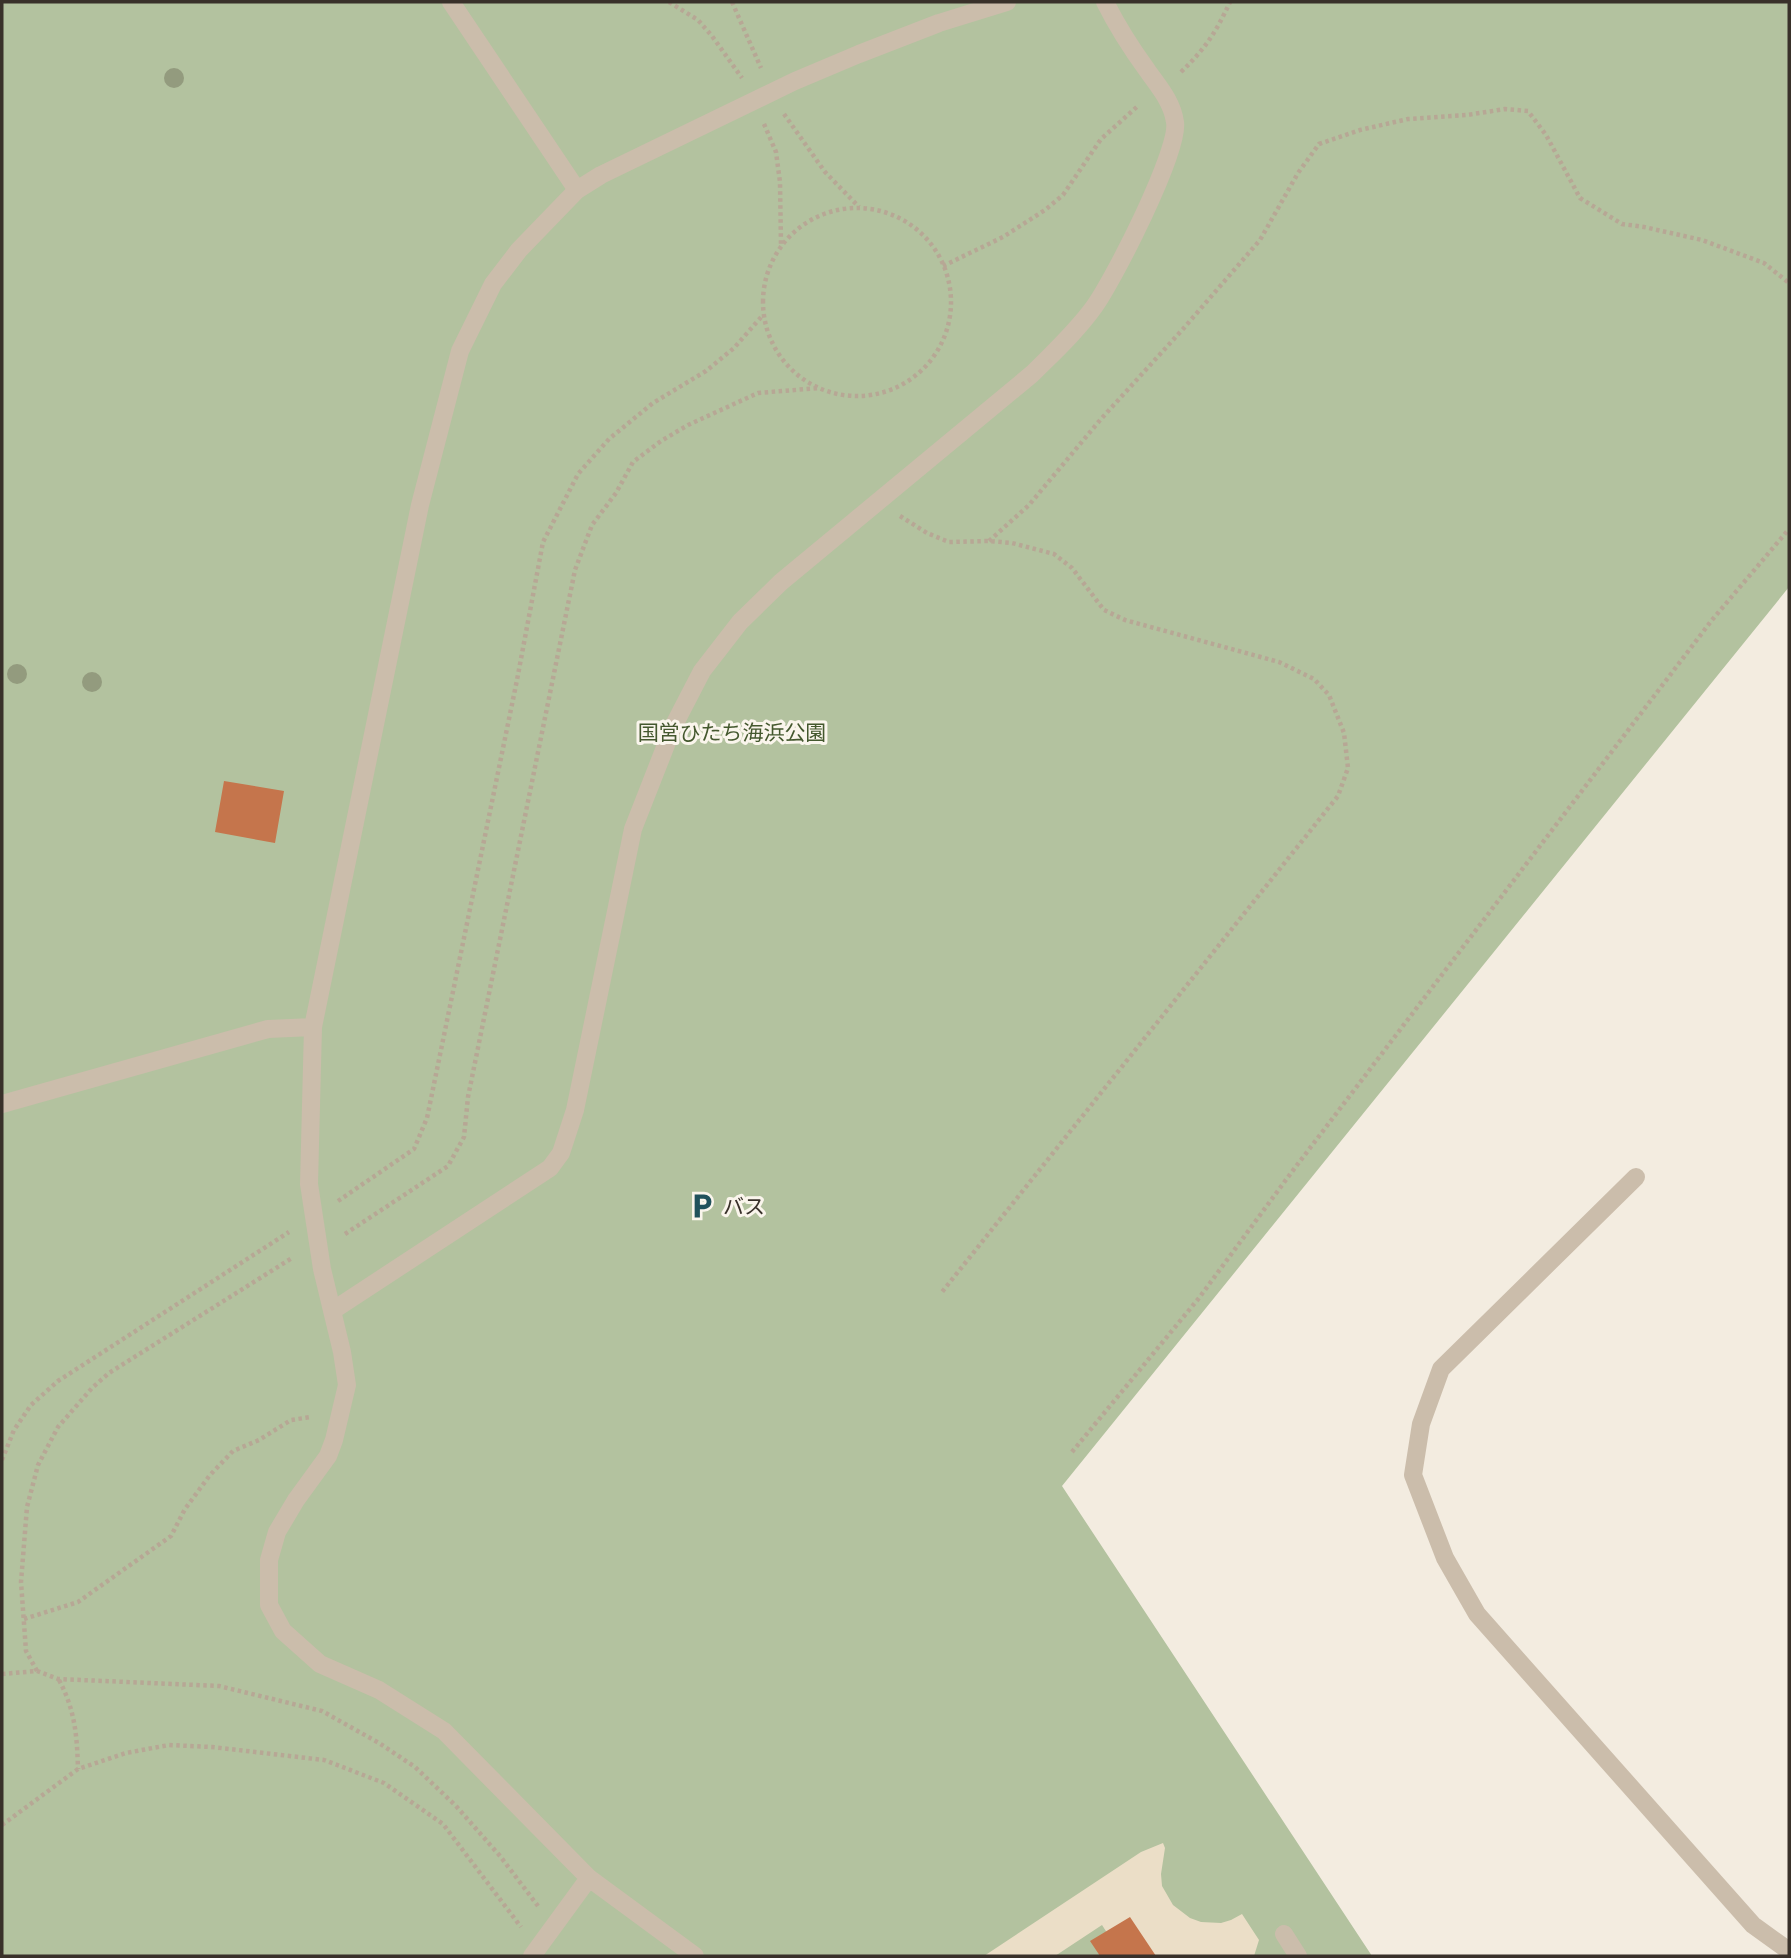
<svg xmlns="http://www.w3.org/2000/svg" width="1791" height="1958" viewBox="0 0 1791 1958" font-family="Quicksand,'Noto Sans JP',sans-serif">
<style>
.green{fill:#b3c29f}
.plaza{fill:#ebdec7}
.building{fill:#c5754c}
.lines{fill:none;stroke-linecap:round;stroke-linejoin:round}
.path{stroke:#b7a795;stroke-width:4.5;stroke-dasharray:3.5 3.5;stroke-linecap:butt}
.minor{stroke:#cbbdab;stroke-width:18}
.tree{fill:#939b7e}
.labels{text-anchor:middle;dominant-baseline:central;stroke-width:6;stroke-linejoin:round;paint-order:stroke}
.park-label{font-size:21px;fill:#44582e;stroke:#faf5ec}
.poi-label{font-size:21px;fill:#39312a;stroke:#faf5ec;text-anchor:start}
</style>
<rect width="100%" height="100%" fill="#f3ece0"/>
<!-- green -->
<path class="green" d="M2,2H1789V587L1062,1486L1372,1956H2Z"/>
<!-- plaza -->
<path class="plaza" d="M1163,1843L1165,1848L1161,1874L1162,1886L1173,1905L1190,1918L1201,1922L1221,1923L1231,1920L1242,1914L1259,1940L1254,1956H1122L1102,1925L1055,1956H984L1141,1852Z"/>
<!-- building -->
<path class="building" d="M224,781L284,791L275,843L215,832Z
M1130,1917L1156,1956H1100L1090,1941Z"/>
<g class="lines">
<!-- path -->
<path class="path" d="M669,2L698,20L712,36L742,78
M732,2L761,68
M1181,72C1206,48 1216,32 1230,2
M784,114L825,172L859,207
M764,124L776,152L780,182L781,245
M763 302a94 94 0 1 1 188 0a94 94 0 1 1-188 0Z
M943,266L1003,237L1045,210L1063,195L1101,139L1139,105
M900,516L927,533L949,542L989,541L1012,543L1054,554L1072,568L1104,610L1125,620L1279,662L1314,679L1329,695L1344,733L1348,768L1338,796L942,1292
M989,541L1029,505L1101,419L1183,329L1260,240L1298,173L1319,144L1360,130L1408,119L1467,115L1505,109L1528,111L1546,135L1580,198L1622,224L1644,227L1702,240L1764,263L1789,283
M338,1201L414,1149L427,1118L517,680L543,542L578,474L609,439L653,403L706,371L734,348L763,315
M345,1234L448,1166L464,1137L468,1097L575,570L592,525L616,493L633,462L661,441L688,425L758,393L819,388
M1072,1452L1199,1298L1291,1173L1712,620L1789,529
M2,1460L14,1430L31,1405L58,1381L289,1232
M24,1619L78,1602L171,1536L185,1509L210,1475L233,1451L259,1440L291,1420L311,1417
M37,1671L26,1651L21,1582L27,1507L38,1465L58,1427L92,1388L109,1373L292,1258
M2,1674L37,1671L58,1679L219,1686L322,1711L379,1743L415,1767L456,1806L500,1856L538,1906
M59,1680C75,1710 77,1735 78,1769
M2,1825L78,1769L126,1753L169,1745L212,1747L324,1760L384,1783L443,1824L521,1927"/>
<!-- minor -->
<path class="minor" d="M451,2L577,190
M2,1104L268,1029L313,1027
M1636,1177L1441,1369L1421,1424L1413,1475L1445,1558L1477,1614L1753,1925L1789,1951
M332,1311L550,1168L561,1153L575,1110L633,829L673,727L702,671L740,622L781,582L1032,374C1053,353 1076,332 1094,307C1113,281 1180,150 1175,122C1172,101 1158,86 1147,70C1131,48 1117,26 1105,2
M1284,1934L1298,1956
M532,1956L589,1878
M695,1956L589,1878L444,1731L379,1690L320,1664L283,1631L269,1605V1560L277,1532L296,1500L328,1456L334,1440L347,1385L342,1352L322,1269L309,1184L313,1027L420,505L460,351L493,284L519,250L577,190L601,175L795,81L859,54L939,23L1007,2"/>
</g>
<!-- trees -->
<g class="tree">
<circle cx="174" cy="78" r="10"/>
<circle cx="17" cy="674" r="10"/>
<circle cx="92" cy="682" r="10"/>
</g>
<!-- icons -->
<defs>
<g id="parking-bare" transform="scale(2.1)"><path d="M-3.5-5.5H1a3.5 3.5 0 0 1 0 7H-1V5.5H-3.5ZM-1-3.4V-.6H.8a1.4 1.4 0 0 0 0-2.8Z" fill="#20515b" stroke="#faf5ec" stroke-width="2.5" paint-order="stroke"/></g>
</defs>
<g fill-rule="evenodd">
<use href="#parking-bare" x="702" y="1206"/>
</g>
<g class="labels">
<!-- park labels -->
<g class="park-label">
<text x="732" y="732">国営ひたち海浜公園</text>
</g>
<!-- poi labels -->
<g class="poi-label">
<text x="723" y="1206">バス</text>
</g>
</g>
<!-- border -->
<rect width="1791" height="1958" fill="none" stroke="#39312a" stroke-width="7"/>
</svg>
